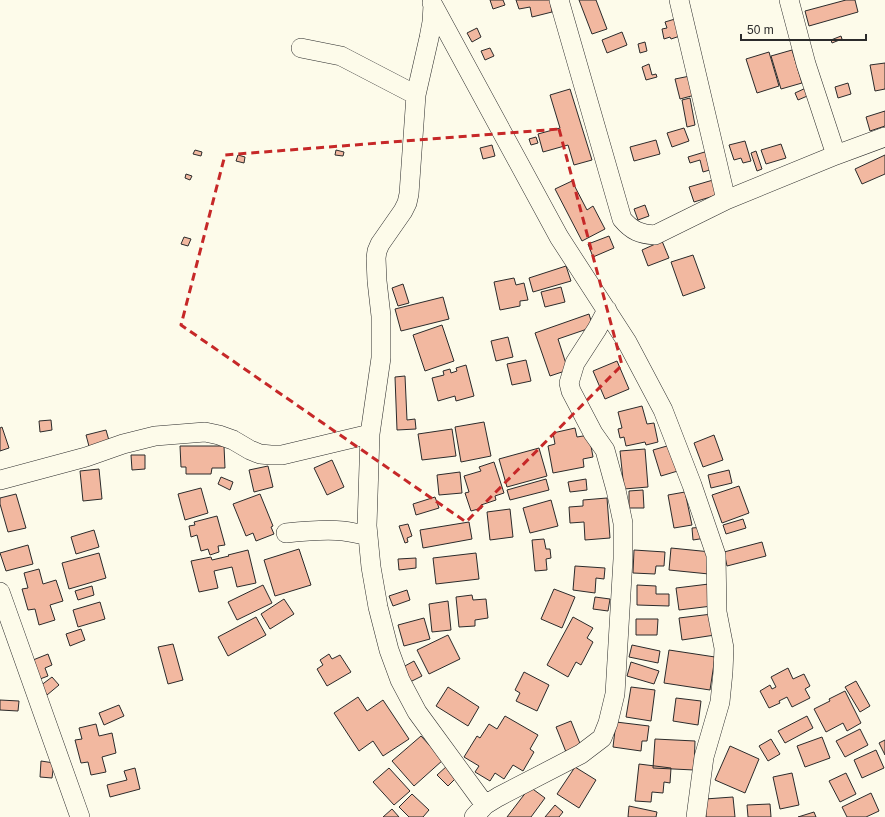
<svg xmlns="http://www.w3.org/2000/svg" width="885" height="817" viewBox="0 0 885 817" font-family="Arial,sans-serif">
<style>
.building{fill:#f2b8a0;stroke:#2b2b2b}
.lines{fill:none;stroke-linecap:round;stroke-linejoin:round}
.minor-casing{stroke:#2b2b2b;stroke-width:20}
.minor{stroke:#fdfbea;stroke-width:19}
.marked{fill:none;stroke:#c62828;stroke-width:3;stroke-dasharray:8 5;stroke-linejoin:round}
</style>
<rect width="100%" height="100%" fill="#fdfbea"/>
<!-- building -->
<path class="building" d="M490,0H503L505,5L493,9Z
M516,0H550L552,12L532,17L530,7L519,9Z
M579,0H596L607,29L592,34Z
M846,0H855L858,12L809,26L805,11Z
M675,19L680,36L671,39L670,37L664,39L662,29L667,28L665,22Z
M477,28L481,37L472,42L467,33Z
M622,32L627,45L607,53L602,40Z
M841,36L842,39L832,43L831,40Z
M645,42L647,51L640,53L638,44Z
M490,48L494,56L485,60L481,51Z
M792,50L802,83L781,89L771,56Z
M769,52L779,86L757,93L746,59Z
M885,63V89L875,91L870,65Z
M649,64L652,75L656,74L657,77L646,80L642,67Z
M690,76L695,95L680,99L675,79Z
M848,83L851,94L838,98L835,87Z
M808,87L812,94L798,100L795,93Z
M570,89L592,160L574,165L568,145L543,152L538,134L560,128L550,95Z
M690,98L695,125L687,127L682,100Z
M885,111V126L870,131L866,117Z
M684,128L689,141L672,147L667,133Z
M536,137L538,143L531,145L529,139Z
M656,140L660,154L634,161L630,147Z
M745,141L751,161L743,163L741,158L734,160L729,145Z
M781,144L786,158L766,164L761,150Z
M492,145L495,156L483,159L480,148Z
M195,150L202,152L201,156L193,154Z
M336,150L344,152L343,156L335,155Z
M708,151L713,169L703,172L700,160L690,163L688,157Z
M756,151L762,169L757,171L751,153Z
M238,155L245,157L244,163L236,161Z
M885,155V174L862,184L855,169Z
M186,174L192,176L190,180L185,178Z
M713,180L717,195L694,202L689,187Z
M572,181L587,210L593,206L605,229L582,241L555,189Z
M645,205L649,216L638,220L634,209Z
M609,236L614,248L593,257L588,244Z
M184,237L191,239L188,246L181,244Z
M662,241L669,258L648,266L642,250Z
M693,255L705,288L683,296L671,262Z
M566,266L571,281L533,292L529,278Z
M514,278L516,285L524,283L528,300L520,301V306L500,310L494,282Z
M403,284L409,303L398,306L392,288Z
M561,287L565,302L545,307L541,292Z
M443,297L449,319L401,331L395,309Z
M589,314L593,327L558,339L568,370L550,376L535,333Z
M442,325L454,361L425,371L413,335Z
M508,337L513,357L496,361L491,341Z
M526,360L531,381L512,385L507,364Z
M617,361L629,389L605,399L593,371Z
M466,365L474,396L456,401L455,396L438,401L432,378L444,375L443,371L450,369L451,373L457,371L456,368Z
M405,376L407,420L415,419L416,429L397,430L395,377Z
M642,406L647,424L654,423L658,442L646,445L645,442L626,446L624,437L620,438L618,429L622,428L618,412Z
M51,420L52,430L40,432L39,421Z
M484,422L491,456L461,462L455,427Z
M2,427L9,448L0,451V428Z
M575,428L577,437L589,435L593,457L583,459L584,467L553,473L548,446L555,444L553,433Z
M452,429L456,456L422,460L418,434Z
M106,430L110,444L90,450L86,435Z
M714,435L723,460L703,467L694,443Z
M674,444L681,470L661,476L653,450Z
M180,446H224L225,468H212L211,474H186V467H181Z
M539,448L547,476L507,487L499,459Z
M645,449L648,487L624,489L620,451Z
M131,455H145V469L132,470Z
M332,460L344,487L327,495L314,468Z
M494,462L504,493L495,496L496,500L481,505L482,508L471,511L465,493L469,492L464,476L481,471L479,467Z
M268,466L273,487L254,492L249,470Z
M99,469L102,499L83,501L80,471Z
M729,470L732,483L711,488L708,475Z
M460,472L462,493L439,495L437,475Z
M221,477L233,482L230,490L218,484Z
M546,479L549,490L510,500L507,490Z
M586,479L587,490L570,492L568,482Z
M739,486L749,513L722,523L712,495Z
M201,488L208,513L185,520L178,494Z
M643,490L644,508H629V491Z
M685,492L692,525L674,528L668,495Z
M16,494L26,528L8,532L0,504V498Z
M260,494L273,526L271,527L274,534L256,541L253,533L246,536L233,504Z
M435,497L439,508L416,515L413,504Z
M607,498L610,538L585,540L584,522L570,523L569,507L583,506V500Z
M551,500L558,526L530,533L523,508Z
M510,509L513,537L490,540L487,512Z
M217,516L225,545L218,546L219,552L210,555L208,549L201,551L197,535L191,537L189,526L195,525L194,522Z
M743,519L746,528L726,534L723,525Z
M469,522L472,539L423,548L420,530Z
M408,524L412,536L407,538L408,542L405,543L399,526Z
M704,527L706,538L693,540L692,528Z
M94,530L99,547L76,554L71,537Z
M544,539L546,549H550L551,558L546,559L547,570L535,571L532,540Z
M762,542L766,556L727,566L724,552Z
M28,545L33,564L6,571L0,553Z
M671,548L711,552L709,574L669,570Z
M299,549L311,585L275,596L264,560Z
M248,550L256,583L237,587L232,567L214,571L218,588L199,592L191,561L211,557L212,560L229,556L228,555Z
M634,550L665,552L664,566H656L655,574L633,573Z
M99,553L106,578L69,589L62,563Z
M476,553L479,579L436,584L433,558Z
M416,558V568L399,570L398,559Z
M575,566L605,568L604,579L596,578L595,593L573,590Z
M39,569L43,584L56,580L63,601L50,605L55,620L39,625L35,609L28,610L22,589L28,588L24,573Z
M709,584L712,606L679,610L676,588Z
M263,585L272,603L237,620L228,602Z
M637,585L656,586V594H669V606L637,605Z
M92,586L94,595L78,600L75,591Z
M554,589L575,597L562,628L541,619Z
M407,590L410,600L393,606L389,596Z
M472,595L473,600L486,599L488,618L475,620V626L459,627L456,597Z
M595,597L610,599L608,611L593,609Z
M284,599L294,614L270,629L261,614Z
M448,601L451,630L432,632L429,604Z
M100,602L105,619L78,627L73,610Z
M712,614L715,635L682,640L679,618Z
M256,617L266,635L228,656L218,637Z
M573,617L593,628L587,638L593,642L581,665L576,662L568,677L547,665Z
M424,618L430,639L404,646L398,625Z
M636,619H658L657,635H636Z
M81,629L85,640L70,646L66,634Z
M448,635L460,659L429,674L417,650Z
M173,644L183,680L168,684L158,647Z
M632,645L660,651L658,663L629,657Z
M669,650L715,657L710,690L664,683Z
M48,654L52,665L45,668L48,676L40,679L33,660Z
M329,654L332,659L340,655L351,672L327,686L317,669L323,665L320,660Z
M414,661L422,676L410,682L403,667Z
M631,662L659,671L654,684L627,676Z
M788,668L793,679L804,674L810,686L805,689L810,698L792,707L787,697L779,701L780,703L769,708L760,691L770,685L772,689L776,687L771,677Z
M524,672L549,685L537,711L516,701L520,693L515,690Z
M52,677L59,685L47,695L40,686Z
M856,681L870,706L860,712L845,687Z
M448,687L479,707L468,726L436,706Z
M631,687L655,690L651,721L626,717Z
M845,691L861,723L847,731L843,723L826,732L814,709L830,701L829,699Z
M358,697L367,711L383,700L409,739L383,756L373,741L359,751L334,713Z
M676,698L701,701L698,725L673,721Z
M0,700L19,701L18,711L0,710Z
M119,705L124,716L104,725L99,713Z
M505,716L538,735L530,749L534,752L523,771L513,765L504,779L495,773L490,781L475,772L479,766L464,757L477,736L480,738L489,724L497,729Z
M807,716L813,728L785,743L778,731Z
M571,721L581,746L566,752L556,727Z
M616,722L649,726L647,741H642L641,751L613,747Z
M96,724L99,736L112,733L116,753L102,757L106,772L91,775L88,762L81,763L75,740L82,739L79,728Z
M860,729L868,745L845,757L836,741Z
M421,736L443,760L414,786L392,761Z
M822,737L830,758L805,767L797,746Z
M655,739L695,741L694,770L653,768Z
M771,739L780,754L768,761L759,746Z
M885,740V755L879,743Z
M730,746L759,759L745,793L715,780Z
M876,750L884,768L862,778L854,760Z
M41,761L54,763L52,778L40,777Z
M639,764L671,768L670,783L664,782L663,793L652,792L651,802L635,801Z
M447,766L457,777L448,786L437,775Z
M575,767L596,780L579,808L557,794Z
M135,768L140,789L110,797L107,785L127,780L124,771Z
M389,768L410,791L394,805L373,782Z
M792,773L799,805L780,809L773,777Z
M846,773L856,794L840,802L829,781Z
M530,787L545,798L531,817H507Z
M871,793L879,811L866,817H847L842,807Z
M412,794L429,810L423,817H409L399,807Z
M733,797L735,817H706L705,799Z
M770,804L771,817H748L747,805Z
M555,805L563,812L559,817H545Z
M629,806L657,812L656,817H628Z
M392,809L399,817H383Z
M814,812L816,817H798Z"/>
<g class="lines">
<!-- minor casing -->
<g class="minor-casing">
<path id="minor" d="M559,0L622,219C632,231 640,234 655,235L726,200L836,155L885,137
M679,0L726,200
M789,0L806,64L836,155
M432,3L433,5L432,22L429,38L416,95L409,194L407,203L403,211L380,244L377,251L376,258L377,281L381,316V358L370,434L367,526L371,567L378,607L389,650L400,680L417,712L485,805
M433,5L559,237L627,342L663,410L692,485L716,555L717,612L724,648L723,672L720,702L704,757L696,817
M301,48L341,56L416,95
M0,480L86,457L123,444L155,436L205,432L219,435L233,440L250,450L260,454L271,455H282L370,434
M286,533C305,531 324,529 343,531C351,532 360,534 368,536
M0,592L80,817
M474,817L485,805L498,797L581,754L602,738L608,723L615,694L623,559V523L616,490L605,450L593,433L571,391L569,383L575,363L597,329L607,310"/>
</g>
<!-- minor -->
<use href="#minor" class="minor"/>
</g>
<!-- marked area -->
<path class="marked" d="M559,129L622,365L466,522L181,325L225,155Z"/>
<!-- scale -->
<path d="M741 34v6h125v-6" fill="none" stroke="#2b2b2b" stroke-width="2"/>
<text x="747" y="34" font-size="12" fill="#2b2b2b" stroke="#fdfbea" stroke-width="3" paint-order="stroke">50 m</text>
</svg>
